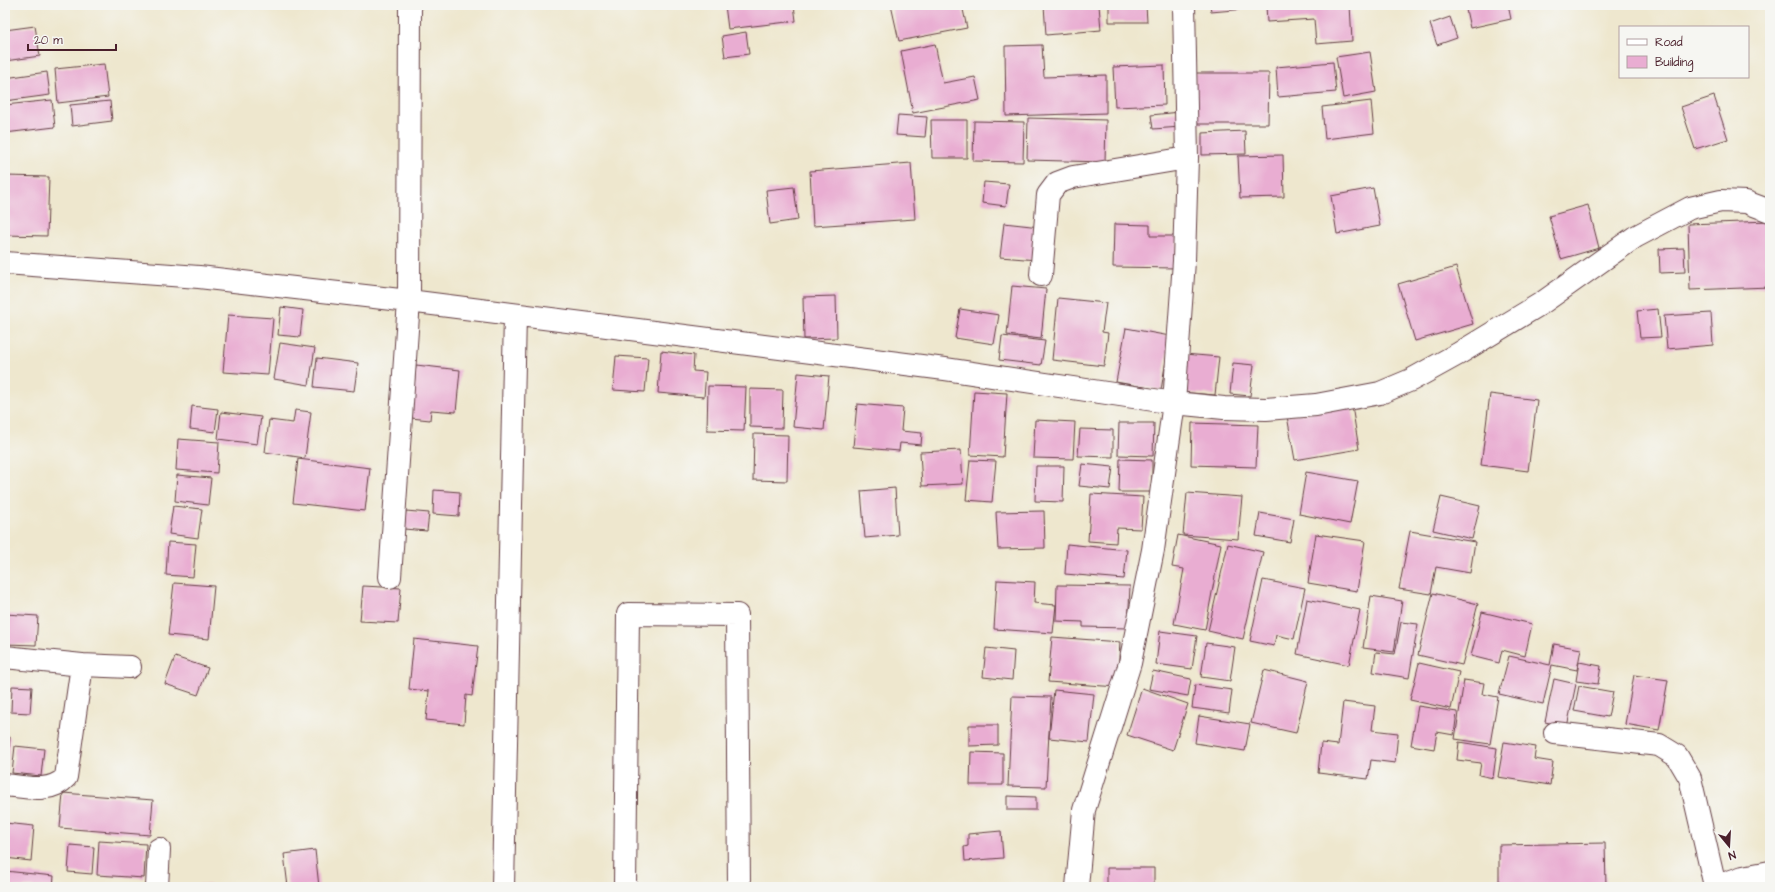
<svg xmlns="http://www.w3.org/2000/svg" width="1775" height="892" viewBox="0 0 1775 892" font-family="'Architects Daughter',sans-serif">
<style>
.building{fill:#e9add2}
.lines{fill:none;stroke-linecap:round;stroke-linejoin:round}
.minor-casing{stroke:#633d43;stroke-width:24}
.minor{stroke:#fff;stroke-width:22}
</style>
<rect width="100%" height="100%" fill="#f6f6f2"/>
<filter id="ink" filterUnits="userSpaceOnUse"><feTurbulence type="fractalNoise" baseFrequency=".025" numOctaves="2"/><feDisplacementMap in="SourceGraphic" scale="8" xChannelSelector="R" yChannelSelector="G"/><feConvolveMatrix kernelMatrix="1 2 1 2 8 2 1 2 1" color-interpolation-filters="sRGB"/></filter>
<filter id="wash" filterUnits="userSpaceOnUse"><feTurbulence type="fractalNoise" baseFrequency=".012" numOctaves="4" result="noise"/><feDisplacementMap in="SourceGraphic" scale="16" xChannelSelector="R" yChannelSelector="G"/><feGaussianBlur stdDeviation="0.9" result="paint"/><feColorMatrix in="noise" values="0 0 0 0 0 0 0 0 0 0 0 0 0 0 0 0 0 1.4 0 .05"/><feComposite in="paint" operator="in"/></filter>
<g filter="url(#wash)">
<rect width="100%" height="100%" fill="#eee7ce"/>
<g id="blocks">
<!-- building -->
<path class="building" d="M725,5H794L796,21L728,29Z
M891,5H962L967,28L899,41Z
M1044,5H1099L1101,30L1046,35Z
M1109,5H1146L1147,22H1109Z
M1210,5H1244L1245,9L1211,12Z
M1266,5H1350L1352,41L1316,44L1314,19L1267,22Z
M1465,5H1508L1511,19L1470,28Z
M1450,17L1457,38L1437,45L1430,24Z
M35,26L40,56L5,61V30Z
M746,32L749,54L725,57L722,36Z
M935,44L943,83L975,77L980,100L913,113L901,51Z
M1042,45L1044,77L1106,75V113L1006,116L1005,46Z
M1370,52L1376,92L1343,98L1336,57Z
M1333,62L1336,92L1278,97L1276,67Z
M104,64L108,97L58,103L55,69Z
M1164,65L1165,105L1115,107L1113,67Z
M47,72L50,95L5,101V78Z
M1195,73H1269L1268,124H1195Z
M1714,96L1728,139L1695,149L1681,107Z
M52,100L55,127L5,133V105Z
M110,101L112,121L72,126L70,105Z
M1371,101L1374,133L1325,139L1322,107Z
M1180,112L1181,127L1153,129L1151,115Z
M898,115L927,117L925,137L896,135Z
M1028,118L1106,120L1105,162L1027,160Z
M931,120H967V158H932Z
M974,121L1024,122L1023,162L973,161Z
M1245,131L1246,154L1202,155V133Z
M1283,155L1284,197L1240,198L1238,156Z
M911,163L915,219L813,226L810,171Z
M5,176L49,177L47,236L5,235Z
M984,182L1009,184L1006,206L982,203Z
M794,187L798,220L770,224L766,190Z
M1373,188L1380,226L1337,234L1331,196Z
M1588,205L1599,248L1561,259L1549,216Z
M1769,221L1770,287L1690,290L1688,224Z
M1004,223L1040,227L1037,260L1000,257Z
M1114,224L1150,225V236H1177V268L1113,267Z
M1684,248L1685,272L1660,273L1659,249Z
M1456,267L1473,324L1415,341L1398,284Z
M1012,286L1046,289L1041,339L1007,335Z
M836,296L837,338L804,339L803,297Z
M1058,298L1106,303L1102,332L1108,333L1104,366L1052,360Z
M281,307L303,310L300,337L278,335Z
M960,309L999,315L994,344L955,338Z
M1658,309L1661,337L1640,338L1637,311Z
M1711,313L1713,345L1667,349L1664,316Z
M228,315L273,318L268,375L223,372Z
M1126,328L1170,336L1161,390L1116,382Z
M1002,336L1045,341L1041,365L999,360Z
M280,343L315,348L309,385L274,379Z
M661,351L694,355L693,371L706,372L704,397L658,393Z
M1184,354L1219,357L1215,395L1180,392Z
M616,356L648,358L645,392L613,390Z
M317,358L358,363L354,391L314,387Z
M1233,363L1254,365L1250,396L1230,394Z
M416,365L460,370L456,412L431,410L430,420L411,418Z
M798,373L829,376L824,430L793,427Z
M708,386L746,387L744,431L707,430Z
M750,389L783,390L782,428L750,427Z
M974,391L1007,393L1003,457L970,455Z
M1490,394L1537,400L1528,471L1481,465Z
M857,404L903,408L901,431L922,433L921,445L900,443L899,451L853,447Z
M192,406L218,409L215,432L190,429Z
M1352,406L1359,449L1295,460L1287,416Z
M295,410L311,412L305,458L265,452L269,420L293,423Z
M221,412L261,417L257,444L218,439Z
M1035,420L1075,422L1073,459L1033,458Z
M1119,423H1154L1153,456L1118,455Z
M1192,423L1258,425L1256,467L1191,465Z
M1080,429L1113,430V457L1078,456Z
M754,434L788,435L787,481L753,480Z
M178,439L219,442L217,473L176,470Z
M961,450L963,484L922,486L920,452Z
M298,459L370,468L365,511L293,503Z
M1120,459L1152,460V492H1119Z
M970,460L996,461L992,502L966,500Z
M1082,464L1113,467L1110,489L1079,486Z
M1036,466H1064L1063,502L1035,501Z
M1306,472L1358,481L1350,524L1299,514Z
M177,475L211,478L208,505L175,501Z
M895,488L898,535L865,538L861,491Z
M434,490L460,492L459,516L433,514Z
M1187,493L1242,497L1238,539L1183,535Z
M1091,494L1143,497L1141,529L1117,528L1116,543L1088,541Z
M1441,497L1480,506L1472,539L1433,530Z
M173,506L202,509L198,538L169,534Z
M406,511L429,513L427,531L404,529Z
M1044,511L1045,548L998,549L996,512Z
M1260,513L1294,519L1290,542L1256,536Z
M1410,531L1475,542L1470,573L1436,567L1431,594L1399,589Z
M1316,534L1365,541L1357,591L1308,583Z
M1178,535L1221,544L1205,630L1174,624L1184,569L1172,567Z
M168,542L196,544L193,577L166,575Z
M1067,544L1127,550L1124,579L1065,574Z
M1228,544L1263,552L1243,639L1208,631Z
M997,580L1035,582L1034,603L1056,605L1053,633L994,629Z
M1263,580L1305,588L1294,639L1276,635L1274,646L1250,641Z
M174,583L214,586L209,639L168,635Z
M1057,585L1130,586L1128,628L1083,627V622L1056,621Z
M363,586L401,588L398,623L360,621Z
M1433,593L1478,604L1462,665L1418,655Z
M1371,596L1402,601L1394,652L1363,648Z
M1307,599L1360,610L1349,665L1297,654Z
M1482,612L1532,624L1525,656L1502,650L1499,663L1471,656Z
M5,614L38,616L36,645L5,644Z
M1401,622L1418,624L1409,678L1373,672L1376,652L1395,654Z
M1160,631L1197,636L1192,669L1156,664Z
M1052,637L1120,642L1117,687L1048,682Z
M414,639L478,646L472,696L466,695L464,724L426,720L429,691L409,689Z
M1206,643L1235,647L1230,681L1201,677Z
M1554,644L1581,649L1577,670L1552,665L1543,704L1499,694L1509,656L1550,665Z
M986,648L1014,651L1012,680L983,677Z
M175,657L208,668L198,695L165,684Z
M1579,662L1601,666L1598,684L1576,681Z
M1419,663L1459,672L1451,709L1410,700Z
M1264,670L1308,681L1296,733L1251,723Z
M1153,671L1191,679L1188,696L1149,689Z
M1634,675L1668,680L1659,730L1625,724Z
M1554,679L1576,684L1567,727L1545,722Z
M5,680H7L6,695H5Z
M1464,680L1484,683L1482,694L1498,697L1490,744L1455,739Z
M1195,685L1232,690L1229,713L1192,708Z
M12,686L32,687L30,713L11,712Z
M1579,686L1613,692L1608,717L1574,711Z
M1142,688L1188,704L1173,750L1127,735Z
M1054,690L1094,694L1089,742L1049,738Z
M1012,696L1051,697L1046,787L1008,786Z
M1343,702L1375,706L1372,730L1398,733L1395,763L1371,760L1368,779L1318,773L1321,743L1338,745Z
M1418,706L1457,712L1454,735L1437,732L1434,749L1411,745Z
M1199,716L1250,724L1245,751L1195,743Z
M969,725H998V745L969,746Z
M5,736L10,737L7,771H5Z
M1459,742L1497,748L1493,778L1479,775L1481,763L1457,760Z
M1504,742L1536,747L1534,759L1553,762L1550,785L1498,777Z
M15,746L44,749L41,776L12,773Z
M971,752L1003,753V785H970Z
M63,793L153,800L150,835L60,828Z
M1007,796L1036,797V810H1007Z
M5,823L34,826L31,861L5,858Z
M1001,831L1003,858L965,861L964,847L968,846V834Z
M99,841L146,844L144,878L97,875Z
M1605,843L1606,887H1499V845Z
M70,845L94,847L92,874L68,872Z
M315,850L319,887H288L284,854Z
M1107,868H1154V887H1107Z
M5,871L54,876L53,887H5Z
M199,884L223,886V887H199Z"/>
</g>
</g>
<g filter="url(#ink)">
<use href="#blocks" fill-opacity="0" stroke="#633d43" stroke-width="1"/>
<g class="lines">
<!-- minor casing -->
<g class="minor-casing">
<path id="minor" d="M5,263L199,277L409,301L945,369L1174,403L1224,408L1266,409L1316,405L1380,393L1411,380L1458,354L1542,303L1635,237L1690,208L1721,201L1746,202L1770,211
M1041,275L1048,195L1057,183L1073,177L1187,158
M390,577L409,301L410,5
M5,657L82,665L130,667
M1555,733L1659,745L1677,756L1690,778L1715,886
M5,785C25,787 51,794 66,777L82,665
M157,887L159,849
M503,887L515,315
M625,887L628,614L737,615L739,887
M1077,887L1084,810L1130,663L1153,550L1174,403L1184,261L1187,158L1184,5
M1714,887L1743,877L1770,872"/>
</g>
<!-- minor -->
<use href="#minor" class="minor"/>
</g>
</g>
<!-- margin -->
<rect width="1775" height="892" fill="none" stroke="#f6f6f2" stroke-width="20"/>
<!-- legend -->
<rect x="1619" y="26" width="130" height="52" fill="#f6f6f2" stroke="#b1a0a2"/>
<rect x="1627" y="39" width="20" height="6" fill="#ffffff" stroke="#b1a0a2"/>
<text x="1655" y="46" font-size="12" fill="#4a1f2b">Road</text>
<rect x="1627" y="56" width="20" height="12" fill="#e9add2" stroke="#b1a0a2"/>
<text x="1655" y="66" font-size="12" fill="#4a1f2b">Building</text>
<!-- north arrow -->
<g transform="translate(1729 846) rotate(162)" stroke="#f6f6f2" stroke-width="3" paint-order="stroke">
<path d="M0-3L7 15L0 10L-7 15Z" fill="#4a1f2b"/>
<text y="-6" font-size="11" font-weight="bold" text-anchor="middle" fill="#4a1f2b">N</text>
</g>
<!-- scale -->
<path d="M28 44v6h88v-6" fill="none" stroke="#4a1f2b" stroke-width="2"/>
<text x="34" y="44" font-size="12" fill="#4a1f2b" stroke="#f6f6f2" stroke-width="3" paint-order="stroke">20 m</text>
</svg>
